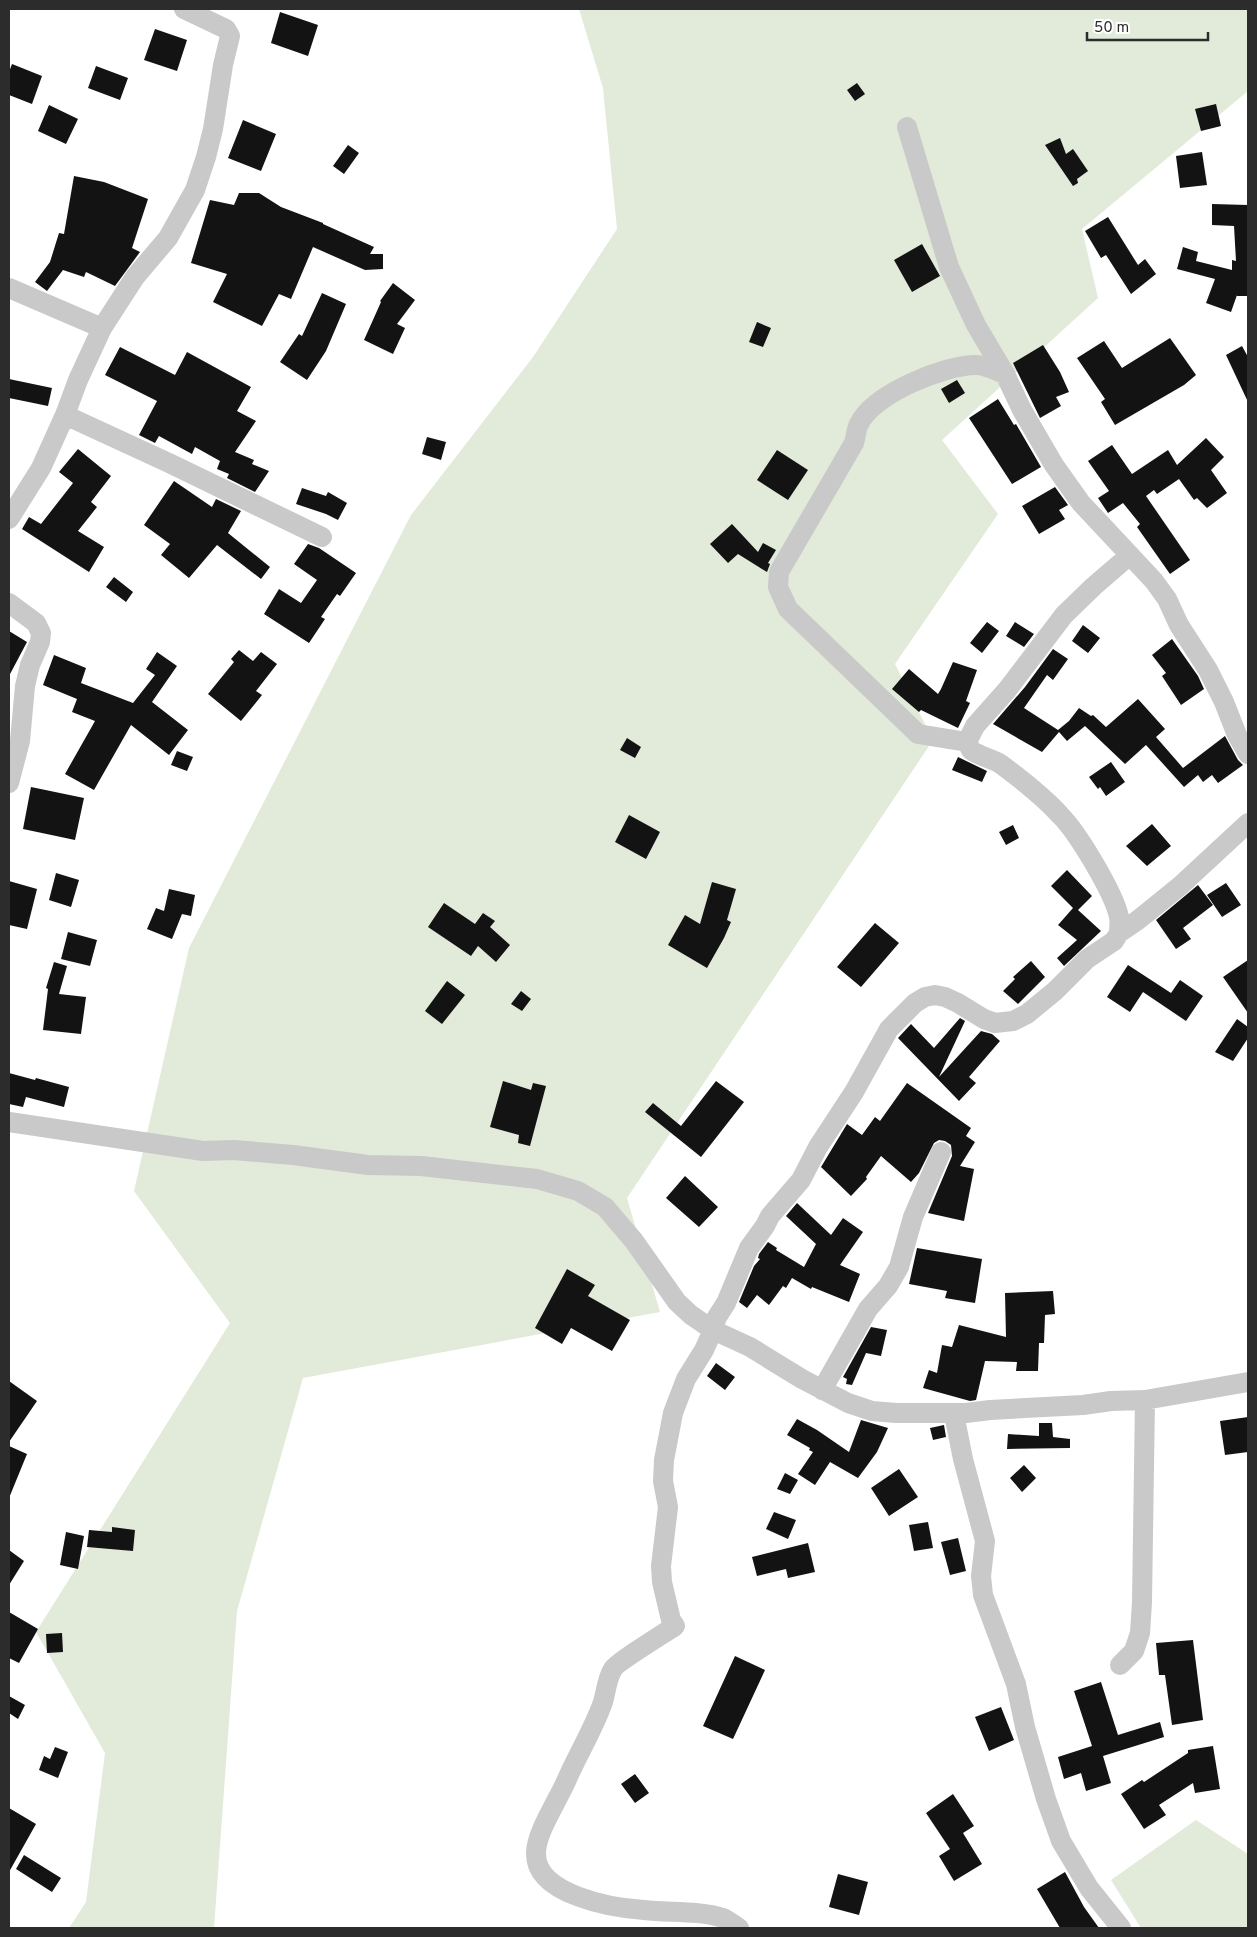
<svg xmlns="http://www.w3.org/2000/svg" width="1257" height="1937" viewBox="0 0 1257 1937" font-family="Overpass,sans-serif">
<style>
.green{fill:#e2ead9}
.building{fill:#131313}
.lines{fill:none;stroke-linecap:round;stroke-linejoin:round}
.minor{stroke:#c9c9c9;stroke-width:20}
</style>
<rect width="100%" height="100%" fill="#fff"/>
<!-- green -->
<path class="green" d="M579,9H1248V91L1082,229L1098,298L942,440L998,514L895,664L933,740L627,1198L660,1312L303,1378L237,1611L214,1928H69L86,1902L105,1753L36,1632L230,1323L134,1191L189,948L411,515L533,357L617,229L603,88Z
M1196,1820L1248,1854V1928H1141L1111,1880Z"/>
<!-- building -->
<path class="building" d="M280,12L318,25L308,56L271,43Z
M155,29L187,40L177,71L144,60Z
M12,64L42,76L32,104L9,95V72Z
M96,66L128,78L120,100L88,88Z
M857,83L865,94L855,101L847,90Z
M1216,104L1221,126L1201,131L1195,109Z
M49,105L78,119L66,144L38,131Z
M243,120L276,134L261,171L228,158Z
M1060,138L1066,154L1073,149L1088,171L1077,179L1078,183L1073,186L1045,145Z
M348,145L359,153L344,174L333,166Z
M1202,152L1207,185L1180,188L1176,156Z
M74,176L104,182L148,199L132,248L140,252L115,286L86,272L84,277L63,270L47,291L35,282L50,262L59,233L64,234Z
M239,193H259L281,207L323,223V224L374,247L370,254H383V269L365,270L313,247L291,299L279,294L262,326L213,302L227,274L191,263L210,200L234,205Z
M1212,204L1248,205V296H1237V295L1231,312L1206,303L1215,279L1177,269L1183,247L1198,252L1196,261L1232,270V260L1236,261L1234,226L1212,225Z
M1108,217L1138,265L1145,259L1156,274L1131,294L1106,255L1101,258L1085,231Z
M922,244L940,276L912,292L894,260Z
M393,283L415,300L397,324L405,328L393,354L364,340L381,302L380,301Z
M322,293L346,304L326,351L307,380L280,362L299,334L302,336Z
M757,322L771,328L763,347L749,342Z
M1170,338L1196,375L1184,385L1115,425L1101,402L1105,399L1077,358L1104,341L1122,368Z
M1043,345L1060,372L1069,392L1056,397L1061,406L1040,418L1013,363Z
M1242,346L1248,357V402L1226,355Z
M120,347L175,375L187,352L251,387L237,411L256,421L235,452L254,460L252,464L269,471L255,492L227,478L229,474L217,469L220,461L195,447L192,454L159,436L155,443L139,435L157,401L105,375Z
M9,379L52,388L48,406L9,398Z
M957,380L965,393L949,403L941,389Z
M998,399L1014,425L1016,424L1041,467L1012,484L969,418Z
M427,437L446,442L441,460L422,454Z
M1206,438L1224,457L1211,470L1227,493L1207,508L1197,498L1194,500L1179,479L1157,494L1154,490L1146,496L1190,560L1170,574L1137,527L1140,524L1123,503L1108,513L1098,498L1109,491L1088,461L1112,445L1132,474L1168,450L1177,465Z
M78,449L111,476L91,502L97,507L78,531L104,547L89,572L22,529L29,517L41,524L73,483L59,472Z
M777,450L808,470L788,500L757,480Z
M174,481L212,507L216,499L241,511L228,533L270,567L261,579L217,545L189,578L161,555L170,544L144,525Z
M1055,487L1068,505L1059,510L1065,519L1039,534L1022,506Z
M302,488L326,496L328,492L347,503L338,520L326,514L296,504Z
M732,524L758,552L763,543L776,550L768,563L770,564L767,572L738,554L728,563L710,544Z
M308,544L319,548L356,573L340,596L337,594L321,617L325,619L309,643L264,614L279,589L301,603L317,580L294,564Z
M114,577L133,592L126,602L106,587Z
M987,622L999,631L982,653L970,643Z
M1015,622L1034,634L1024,647L1006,636Z
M1083,625L1100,638L1088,653L1072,641Z
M9,631L27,642L9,676Z
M1172,639L1198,676L1204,689L1181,705L1162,676L1166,673L1152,655Z
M1053,649L1068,659L1053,680L1047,675L1024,708L1058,730L1069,721L1079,708L1091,716L1093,715L1106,727L1138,699L1165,729L1156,737L1183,768L1225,736L1238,760L1243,765L1218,783L1212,775L1203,782L1198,775L1184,787L1146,745L1125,764L1085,726L1067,741L1059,732L1042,752L993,724L1025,687Z
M239,650L253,661L261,652L277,664L256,691L262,695L241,721L208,694L234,662L231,659Z
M157,652L177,666L152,702L188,730L169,755L131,725L94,790L65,774L95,721L72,712L77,699L43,685L54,655L86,668L81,683L133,703L155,675L146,669Z
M953,662L977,670L966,701L970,703L958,728L921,710L919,712L892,689L909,669L938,694L941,689Z
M627,738L641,747L635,758L620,750Z
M177,751L193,757L187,771L171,765Z
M958,757L987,771L982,782L952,770Z
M1111,762L1125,782L1106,796L1100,787L1098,789L1089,777Z
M31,787L84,798L75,840L23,829Z
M629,815L660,832L646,859L615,842Z
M1152,824L1171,846L1147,866L1126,846Z
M1013,825L1019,838L1006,845L999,832Z
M1067,870L1092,896L1078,910L1101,931L1064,966L1057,958L1077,940L1058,925L1073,908L1051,886Z
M56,873L79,880L71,907L49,900Z
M9,881L37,889L27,929L9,925Z
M712,882L736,889L727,920L731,922L724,938L707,968L668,945L685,915L700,924Z
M1226,883L1241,905L1222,917L1207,895Z
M1198,885L1213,905L1183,928L1191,939L1176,949L1156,920Z
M169,889L195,895L191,916L182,914L172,939L147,929L156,908L164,911Z
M444,903L475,924L483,913L495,921L490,927L510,945L496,962L478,946L471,956L428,927Z
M875,923L899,943L861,987L837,967Z
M68,932L97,940L90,966L61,959Z
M1248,960V1013L1223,977Z
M1031,961L1045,977L1018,1004L1003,991L1015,979L1013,977Z
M54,962L67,966L59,994L86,997L81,1034L43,1030L48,989L46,988Z
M1128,965L1171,993L1180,980L1203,996L1186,1021L1143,992L1130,1012L1107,997Z
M447,981L465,995L442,1024L425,1011Z
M521,991L531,999L522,1011L511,1004Z
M960,1018L965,1021L939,1077L981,1031L992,1034L1000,1041L969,1077L976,1083L959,1101L898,1038L911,1024L934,1048Z
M1237,1019L1248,1027V1038L1233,1061L1215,1052Z
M9,1073L35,1080L36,1078L69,1087L64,1107L26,1097L23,1107L9,1104Z
M503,1081L531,1090L533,1083L546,1086L530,1146L518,1143L519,1135L490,1127Z
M716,1081L744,1102L701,1157L645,1112L653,1103L681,1126Z
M907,1083L971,1128L966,1136L975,1142L960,1166L974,1169L964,1221L928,1213L952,1156L951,1145L945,1141L939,1140L934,1143L919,1173L911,1182L881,1156L866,1177L867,1179L851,1196L821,1167L847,1124L862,1135L875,1117L880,1121Z
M685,1176L718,1207L699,1227L666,1198Z
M797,1203L831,1235L843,1218L863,1232L840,1265L860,1274L849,1302L812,1287L811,1289L792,1278L786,1288L783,1286L769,1305L757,1295L747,1308L739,1302L754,1266L760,1259L758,1258L759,1254L768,1242L777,1248L776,1250L804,1267L816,1244L786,1216Z
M917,1248L982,1259L975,1303L945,1298L947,1291L909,1284Z
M567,1269L595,1285L588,1296L630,1320L612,1351L571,1328L562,1344L535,1328Z
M1053,1291L1055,1314L1045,1315L1044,1343H1039L1038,1371H1016L1017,1362L985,1361L976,1400L970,1401L923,1388L929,1370L937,1373L942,1345L952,1347L959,1325L1006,1337L1005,1293Z
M871,1327L887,1330L881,1356L866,1353L852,1385L846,1384L847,1379L843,1377Z
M716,1363L735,1377L725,1390L707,1376Z
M9,1381L37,1401L9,1442Z
M1248,1417V1452L1225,1455L1220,1421Z
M797,1419L817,1430L849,1452L861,1420L888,1428L877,1452L858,1478L830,1462L815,1485L798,1474L813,1452L809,1450L810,1448L787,1435Z
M1039,1423H1052L1053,1437L1070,1439V1448L1007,1449L1008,1434L1039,1436Z
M944,1425L946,1437L933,1440L930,1428Z
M9,1446L27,1454L9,1498Z
M1024,1465L1036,1478L1022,1492L1010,1478Z
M899,1469L918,1497L889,1516L871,1488Z
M785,1473L798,1480L790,1494L777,1489Z
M774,1512L796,1520L788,1539L766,1529Z
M928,1522L933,1548L914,1551L909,1525Z
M112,1527L135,1530L133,1551L87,1547L89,1530L112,1532Z
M66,1532L84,1536L78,1569L60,1565Z
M958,1538L966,1571L950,1575L941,1542Z
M808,1543L815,1572L788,1578L786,1569L757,1576L752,1557Z
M9,1550L24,1561L9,1585Z
M9,1612L38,1629L19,1663L9,1658Z
M62,1633L63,1652L47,1653L46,1634Z
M1193,1640L1203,1720L1172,1725L1165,1675H1159L1156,1643Z
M735,1656L765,1670L733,1739L703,1726Z
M1101,1682L1118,1735L1160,1722L1164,1737L1103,1756L1111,1783L1086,1791L1081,1773L1064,1779L1058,1757L1092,1746L1074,1691Z
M9,1696L25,1705L18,1719L9,1713Z
M1001,1707L1014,1740L989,1751L975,1717Z
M1213,1746L1220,1789L1195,1793L1193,1783L1159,1805L1166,1815L1144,1829L1121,1794L1142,1780L1144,1782L1188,1753V1750Z
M55,1747L68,1752L58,1778L39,1770L44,1756L50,1759Z
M635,1774L649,1793L635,1803L621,1784Z
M953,1794L974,1826L963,1833L982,1864L954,1881L939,1856L950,1849L926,1813Z
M9,1808L36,1824L9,1872Z
M24,1855L61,1878L52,1892L16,1869Z
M1065,1872L1084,1907L1099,1928H1060L1037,1889Z
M838,1874L868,1882L859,1915L829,1907Z"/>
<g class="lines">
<!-- minor -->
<path class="minor" d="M907,127L949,267L976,325L1005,374L1022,410L1054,465L1081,503L1154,581L1167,599L1179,625L1208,670L1224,702L1237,735L1248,754
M9,288L102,328
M65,415L169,463L322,537
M9,519L41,468L65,415L78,380L102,328L135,277L168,238L195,190L206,157L213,129L223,65L230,36L226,29L184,9
M9,603L36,623L41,633L40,642L30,665L25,686L20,741L9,783
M967,742L918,734L788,609L778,587L779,572L854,443C856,437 856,429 859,424C873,394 944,365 976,365C986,365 996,371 1005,374
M1119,933C1119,928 1120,922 1119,917C1114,893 1078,833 1060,815C1043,796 1022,780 1002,765C992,758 980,757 971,750L967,742L975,726L1007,690L1064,615L1094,586L1130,555
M9,1122L203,1151L234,1150L293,1155L368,1165L421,1166L537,1179L578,1191L605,1207L634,1241L677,1302L691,1315L713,1330L750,1347L802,1379L848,1403L872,1411L896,1413H966L990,1410L1083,1405L1111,1401L1145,1400L1248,1382
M822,1390L868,1309L888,1286L899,1267L913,1217L941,1152
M954,1414L963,1459L985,1541L981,1576L983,1595L1016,1684L1025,1727L1046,1799L1061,1841L1089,1888L1121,1928
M1120,1665L1134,1651L1140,1633L1142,1602L1145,1400
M739,1928C734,1925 728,1920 723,1918C698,1910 670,1913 644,1910C613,1908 535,1895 536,1853C536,1832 559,1799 568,1777C579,1752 594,1728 603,1702C606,1692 607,1678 613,1669C617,1662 665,1633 675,1626L671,1620L662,1582L661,1566L668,1507L663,1481L664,1460L673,1413L686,1379L704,1350L713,1330L717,1317L726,1303L749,1248L765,1226L770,1216L801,1180L818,1147L854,1092L889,1029L915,1003L925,997L935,995L945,997L958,1003L984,1019L995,1023L1013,1021L1027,1014L1055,991L1087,959L1114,941L1119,933L1138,920L1180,886L1248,823"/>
</g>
<!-- border -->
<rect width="1257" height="1937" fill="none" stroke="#2c2c2c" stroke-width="20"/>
<!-- scale -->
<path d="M1087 32v8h121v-8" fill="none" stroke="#2c2c2c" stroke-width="2.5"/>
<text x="1094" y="32" font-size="15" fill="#2c2c2c" stroke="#ffffff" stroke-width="4" paint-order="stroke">50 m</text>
</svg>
